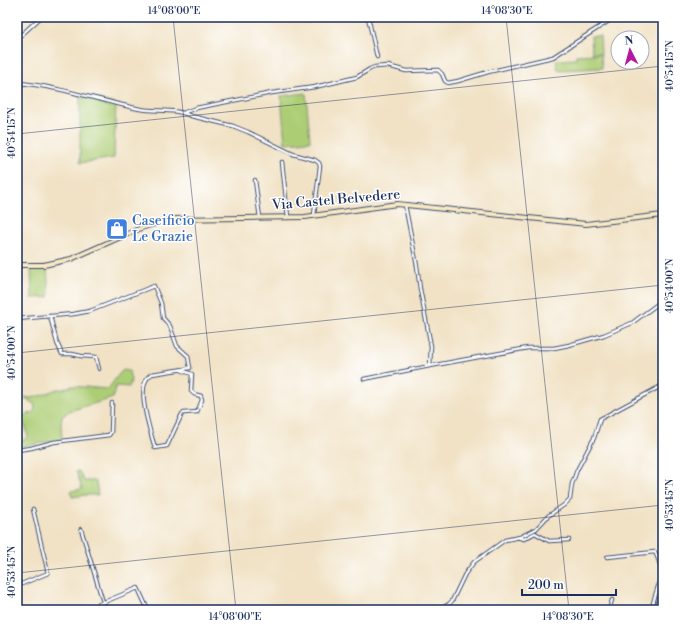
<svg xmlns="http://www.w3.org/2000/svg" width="680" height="627" viewBox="0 0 680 627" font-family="'Libre Bodoni',serif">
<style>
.green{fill:#adcd75;stroke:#647e6a}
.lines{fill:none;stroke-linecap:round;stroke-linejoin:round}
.street-casing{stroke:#3b4a6d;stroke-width:4.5}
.secondary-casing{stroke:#3b4a6d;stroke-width:6}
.street{stroke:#fff;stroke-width:2.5}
.secondary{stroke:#f7e9c3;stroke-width:4}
.ticks{fill:none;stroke:#1b2f5e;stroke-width:1;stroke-opacity:0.45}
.labels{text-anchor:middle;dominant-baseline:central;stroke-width:3;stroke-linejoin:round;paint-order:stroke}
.street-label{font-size:14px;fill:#1b2f5e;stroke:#fff}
.shop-label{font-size:14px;fill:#366cbe;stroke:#fff;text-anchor:start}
.neatline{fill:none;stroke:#1b2f5e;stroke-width:1.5}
.ticks-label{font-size:10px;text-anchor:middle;fill:#1b2f5e}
</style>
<rect width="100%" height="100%" fill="#fff"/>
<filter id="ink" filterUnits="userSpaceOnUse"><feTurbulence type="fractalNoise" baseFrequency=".025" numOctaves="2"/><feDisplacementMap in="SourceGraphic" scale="8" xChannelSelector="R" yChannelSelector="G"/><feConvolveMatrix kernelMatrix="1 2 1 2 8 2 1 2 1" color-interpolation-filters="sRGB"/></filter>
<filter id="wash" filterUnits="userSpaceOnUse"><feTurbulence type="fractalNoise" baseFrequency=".012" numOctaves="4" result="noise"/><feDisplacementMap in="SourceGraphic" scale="16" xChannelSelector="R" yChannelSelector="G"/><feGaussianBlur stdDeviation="0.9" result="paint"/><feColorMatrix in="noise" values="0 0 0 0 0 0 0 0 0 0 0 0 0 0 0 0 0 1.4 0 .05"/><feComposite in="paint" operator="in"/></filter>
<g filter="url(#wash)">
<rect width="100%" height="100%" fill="#f1e2c5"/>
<!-- green -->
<path class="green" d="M591,36H600L601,53H592Z
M601,54L602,68L558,70L556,60L576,59V55Z
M306,93L310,141L285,143L281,96Z
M80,95L116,104L114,158L80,163Z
M47,267L49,297L32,298L31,268Z
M123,370L129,371L131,381L129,387L116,386L113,398L69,411L62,417L61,423L62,440L17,447V444L28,437L26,428L20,417L34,412L35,405L24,397L31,398L45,394L57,389H63L72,386L108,389C111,385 120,372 123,370Z
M76,471H79L84,481H96L98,495H86L72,497L71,491L82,489Z"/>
</g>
<g filter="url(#ink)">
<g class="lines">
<!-- street casing -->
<g class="street-casing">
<path id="street" d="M368,17L377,57
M17,39L41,17
M17,83C59,86 99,101 140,109C157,112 176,108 191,116L233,126L248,132L293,154L315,160L319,163L320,166L314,215
M185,112L196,108L272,93L315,87L357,77L370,69L375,67L388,66L406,71L438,70L442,74L445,81L448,83L458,81L488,72L553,57L615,17
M282,162L288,217
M255,180L260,218
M405,205L417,266L420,289L431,346L430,366
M50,316L57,343L62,354H72L81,356L96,357L99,369
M17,319L74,314L90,311L154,286L161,303L163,318L170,326L177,346L188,356L190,368L152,374C133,383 151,433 155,448L167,446L182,414L184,413L197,412L202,400L201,396L194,394L191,391L192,374L181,370
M364,379L430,366L528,348H554L569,345L604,335L632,323L663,300
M17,450L31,448L54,442L109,435L111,432L112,403
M81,529L103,602
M520,538L524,539L535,533L549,541L569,540
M607,557L655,552C658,558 661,566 661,573C660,586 653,597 652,610
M17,586L48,573L33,509
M85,610L138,588L148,610
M439,610L449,604L452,601L465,574L474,562L505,540L520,537L536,529L548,516L564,505L570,499L572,484L577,470L594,438L600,419L663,385
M609,610L612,600"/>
</g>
<!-- secondary casing -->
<g class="secondary-casing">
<path id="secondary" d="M17,265H44L71,259L141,228L170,219L305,217L397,204L586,224L663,215"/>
</g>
<!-- street -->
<use href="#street" class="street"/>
<!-- secondary -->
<use href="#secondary" class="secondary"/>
</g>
</g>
<!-- ticks -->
<path class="ticks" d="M173,17L236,610M506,17L569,610M17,134L663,66M17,353L663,285M17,573L663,505"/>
<!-- icons -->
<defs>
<g id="shop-square" transform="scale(1.15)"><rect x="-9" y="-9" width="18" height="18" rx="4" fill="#3f7fe0" stroke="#fff"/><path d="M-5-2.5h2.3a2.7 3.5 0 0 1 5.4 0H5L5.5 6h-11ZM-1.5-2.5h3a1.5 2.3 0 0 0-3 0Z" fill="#fff"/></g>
</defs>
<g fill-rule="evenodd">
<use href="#shop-square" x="117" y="229"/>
</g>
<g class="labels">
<!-- street labels -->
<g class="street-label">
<text transform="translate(336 200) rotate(-5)">Via Castel Belvedere</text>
</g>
<!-- shop labels -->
<g class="shop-label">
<text x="132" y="221">Caseificio<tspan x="132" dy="16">Le Grazie</tspan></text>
</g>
</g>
<!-- margin -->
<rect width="680" height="627" fill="none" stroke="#fff" stroke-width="44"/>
<!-- north arrow -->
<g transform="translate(630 50) rotate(354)"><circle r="19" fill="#ffffff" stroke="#a4acbf"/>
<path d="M0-3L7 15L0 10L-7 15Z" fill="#b5179e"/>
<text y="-6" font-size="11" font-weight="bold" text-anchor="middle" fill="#1b2f5e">N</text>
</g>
<!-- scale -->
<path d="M522 589v6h94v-6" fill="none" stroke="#1b2f5e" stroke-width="2"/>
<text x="528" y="589" font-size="12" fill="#1b2f5e" stroke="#ffffff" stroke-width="3" paint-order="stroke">200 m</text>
<rect x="22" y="22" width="636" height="583" class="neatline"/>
<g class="ticks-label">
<text x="174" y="14">14°08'00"E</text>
<text x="507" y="14">14°08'30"E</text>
<text transform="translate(669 66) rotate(-90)" y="4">40°54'15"N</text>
<text transform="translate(11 133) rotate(-90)" y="4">40°54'15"N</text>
<text transform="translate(669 286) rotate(-90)" y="4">40°54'00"N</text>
<text transform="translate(11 353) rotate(-90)" y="4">40°54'00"N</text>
<text transform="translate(669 505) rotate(-90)" y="4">40°53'45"N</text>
<text transform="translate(11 572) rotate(-90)" y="4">40°53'45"N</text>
<text x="235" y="620">14°08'00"E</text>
<text x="568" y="620">14°08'30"E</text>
</g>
</svg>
